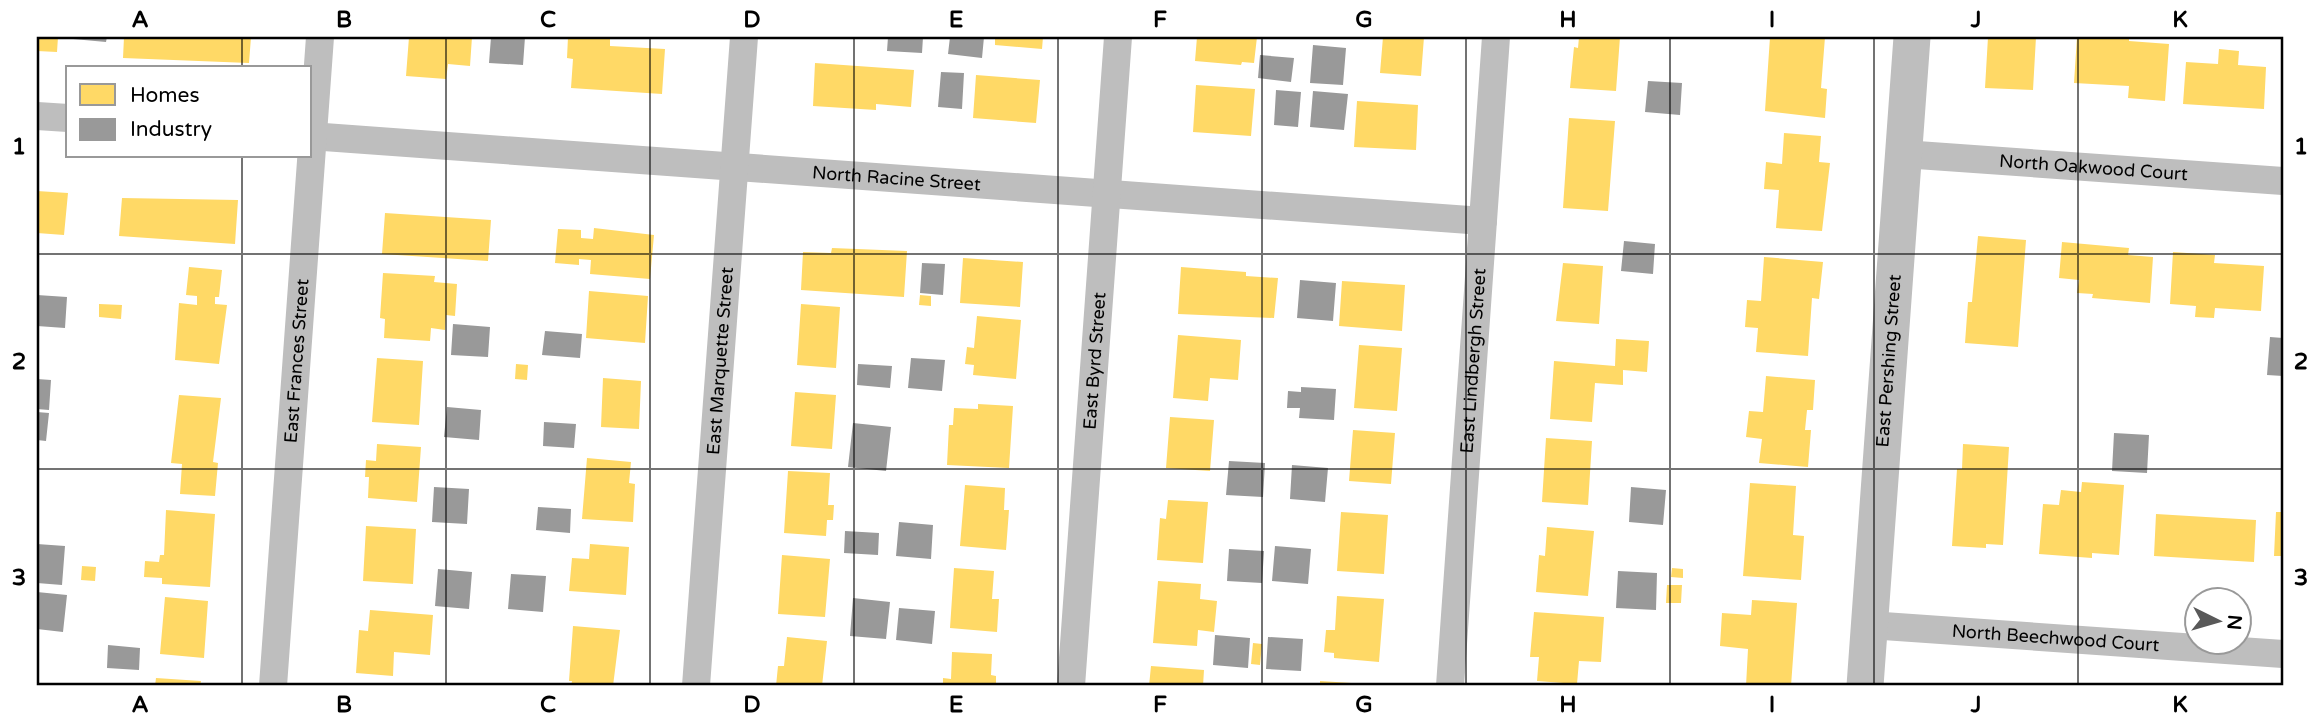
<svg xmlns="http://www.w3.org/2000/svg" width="2320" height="723" viewBox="0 0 2320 723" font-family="'Varela Round',sans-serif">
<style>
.homes{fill:#ffd966}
.industry{fill:#999}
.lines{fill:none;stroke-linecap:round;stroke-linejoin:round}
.minor{stroke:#bebebe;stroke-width:28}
.tertiary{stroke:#bebebe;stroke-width:37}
.grid{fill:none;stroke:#000;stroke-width:2;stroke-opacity:0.55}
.labels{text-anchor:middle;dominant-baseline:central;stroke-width:7;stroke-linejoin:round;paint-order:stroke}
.street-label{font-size:18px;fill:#000;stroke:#fff}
.neatline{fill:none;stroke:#000;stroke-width:2.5}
.grid-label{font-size:23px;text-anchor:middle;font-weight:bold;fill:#000}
</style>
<rect width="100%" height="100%" fill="#fff"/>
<!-- homes -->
<path class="homes" d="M37,37H58L57,52L37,51Z
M124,37H251L249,63L123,58Z
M409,37H472L470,66L448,64L446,79L406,76Z
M568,37L610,38V46L665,49L662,94L571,88L573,59L567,58Z
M995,37H1043L1042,49L995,45Z
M1197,37H1257L1254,63L1242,62L1241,65L1195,61Z
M1383,37H1424L1421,76L1380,73Z
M1579,37H1620L1616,91L1570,88L1574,47L1578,48Z
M1770,37H1825L1821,88L1827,89L1825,118L1765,111Z
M1988,37H2036L2033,90L1985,88Z
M2077,37H2129V41L2169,44L2165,101L2128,98L2129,86L2074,83Z
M2219,49L2239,51L2238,65L2266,67L2264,109L2183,104L2186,62L2218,64Z
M815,63L914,70L911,107L876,104V110L813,106Z
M976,75L1040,80L1036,123L973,118Z
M1196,85L1255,89L1251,136L1193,132Z
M1357,101L1418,105L1416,150L1354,147Z
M1569,118L1615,121L1608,211L1563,208Z
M1784,133L1821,136L1819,162L1830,163L1822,231L1776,228L1779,190L1764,189L1766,162L1782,164Z
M37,191L68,193L64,235L37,233Z
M122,198L238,200L235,244L119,236Z
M385,213L491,220L488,261L382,254Z
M594,228L654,235L650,279L590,274L591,260L579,259V265L555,263L558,229L581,230V238L593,239Z
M1978,236L2026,240L2018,347L1965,343L1968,302H1972Z
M2062,242L2129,248L2128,255L2153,257L2150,303L2092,298L2093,294L2077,293L2079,280L2059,278Z
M832,248L907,251L904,297L801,290L803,252L831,253Z
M2173,252L2215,255L2214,263L2264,266L2261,311L2215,308L2214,318L2195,317L2196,306L2170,304Z
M1764,257L1823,262L1819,299L1812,298L1808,356L1756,352L1758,328L1745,327L1747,300L1761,301Z
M963,258L1023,262L1020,307L960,303Z
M1563,263L1603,266L1599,324L1556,321Z
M189,267L222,270L219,297H215V304L227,305L219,364L175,360L179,303L197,305V296L186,295Z
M1181,267L1246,272V276L1278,278L1274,318L1178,314Z
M383,273L435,276L434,282L457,284L455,316L446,315L445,330L431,328L430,341L384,338L385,319L380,318Z
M1342,281L1405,285L1402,331L1339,326Z
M589,291L648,296L645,343L586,338Z
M920,295L931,296V306L919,305Z
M99,304L122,305L121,319L99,317Z
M801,304L840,307L836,368L797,365Z
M977,316L1021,320L1016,379L973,375L974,365L965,364L967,347L974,348Z
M1178,335L1241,340L1238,380L1210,378L1208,401L1173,398Z
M1616,339L1649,341L1647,372L1623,370V385L1595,383L1592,422L1550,419L1554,361L1615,366Z
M1359,345L1402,348L1397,411L1354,408Z
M377,358L423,361L419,425L372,422Z
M516,364L528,365L527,380L515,379Z
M1766,376L1815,380L1813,410H1807L1805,430H1811L1808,467L1759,463L1762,439L1746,437L1749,411L1763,412Z
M603,378L641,381L639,429L601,427Z
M795,392L836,395L832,449L791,446Z
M179,395L221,398L213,462L218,463L215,496L180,494L182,464L171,463Z
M978,404L1013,406L1009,468L947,465L949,425H953L954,408L978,409Z
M1170,417L1214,420L1210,471L1166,468Z
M1353,430L1395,433L1391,484L1349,481Z
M1546,438L1592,441L1588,505L1542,502Z
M377,444L421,447L417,502L368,498L369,477H365L366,460L376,461Z
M1963,444L2009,447L2003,545L1986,544V548L1952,546L1957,469H1962Z
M587,458L631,462L629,483L635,484L633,522L582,519Z
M788,471L830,473L828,505H834L833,520H827L826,536L784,533Z
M2082,482L2124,485L2119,555L2092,553V558L2039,554L2043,504L2059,505L2061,490L2081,492Z
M1750,483L1796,486L1793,535L1804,536L1801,580L1743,576Z
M965,485L1005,488L1004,510H1009L1006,550L960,546Z
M1168,500L1208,502L1203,563L1157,560L1160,518L1166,519Z
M166,510L215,514L210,587L162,584V578L144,577L145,561L159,562L160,555H164Z
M1341,512L1388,515L1384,574L1337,571Z
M2276,512H2283V556H2274Z
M2156,514L2256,520L2254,562L2154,556Z
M366,526L416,529L413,584L363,581Z
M1547,527L1594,531L1588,596L1536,592L1539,555L1545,556Z
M590,544L629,547L626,595L569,591L572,558L589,559Z
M782,555L830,559L825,617L778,614Z
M82,566L96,567L95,581L81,580Z
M954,568L994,571L992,599H999L997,632L950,628Z
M1672,568L1683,569V578L1671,577Z
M1158,581L1201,584L1200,599L1217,601L1214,632L1198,630L1197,646L1153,643Z
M1667,585H1682L1681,603H1666Z
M1337,596L1384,599L1379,662L1334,658V653L1324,652L1326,630H1335Z
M165,597L208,601L204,658L160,654Z
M1752,600L1797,603L1791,686H1746L1748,649L1720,646L1722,613L1751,615Z
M370,610L433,615L430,655L394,652L393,676L356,673L359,630L368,631Z
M1534,612L1604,617L1601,662L1579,661L1577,684L1537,681L1539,657H1530Z
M573,626L620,630L613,686H571L572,681H569Z
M787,637L827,641L822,686H776L778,666H784Z
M1253,643L1262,644L1260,665L1251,664Z
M952,652L992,654L991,675L996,676V686H943V678L951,679Z
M1151,666L1204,670L1203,686H1149Z
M156,678L201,681L200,686H155Z
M1320,681L1367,684V686H1320Z"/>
<!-- industry -->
<path class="industry" d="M73,37H107L106,42L73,39Z
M491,37H525L523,65L489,63Z
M888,37H923L922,53L887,51Z
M950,37H984L982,58L948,54Z
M1313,45L1346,48L1343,85L1310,83Z
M1260,55L1294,58L1291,82L1258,78Z
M941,72L964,73L962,109L938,107Z
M1648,81L1682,83L1680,115L1645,112Z
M1276,90L1301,92L1298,127L1274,125Z
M1313,91L1348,94L1344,130L1310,127Z
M1624,241L1655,244L1653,274L1621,271Z
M922,263L945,264L943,295L920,293Z
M1300,280L1336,283L1333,321L1297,318Z
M37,295L67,297L65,328L37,326Z
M453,324L490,327L488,357L451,355Z
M545,331L582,334L580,358L542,355Z
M2270,337L2283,338V376L2267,375Z
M911,358L945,360L942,391L908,388Z
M858,364L892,366L890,388L857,385Z
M37,379L51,380L49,410L37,409Z
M1301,387L1336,389L1334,420L1299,418L1300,408H1287L1288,391L1301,392Z
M447,407L481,410L479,440L444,437Z
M37,412L49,413L46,441L37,440Z
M544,422L576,424L574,448L543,446Z
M853,423L891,427L886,471L848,467Z
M2114,433L2149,435L2147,473L2112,471Z
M1229,461L1265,463L1263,497L1226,495Z
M1292,465L1328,468L1325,502L1290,499Z
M434,487L469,489L467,524L432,522Z
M1631,487L1666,490L1663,525L1629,522Z
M538,507L571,509L570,533L536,530Z
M899,522L933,525L931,559L896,556Z
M845,531L879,533L878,555L844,553Z
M37,544L65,546L62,585L37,583Z
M1275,546L1311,549L1308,584L1272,581Z
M1229,549L1264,551L1262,583L1227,581Z
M438,569L472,572L469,609L435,606Z
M1618,571L1657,573L1656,610L1616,608Z
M511,574L546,576L543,612L508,609Z
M37,592L67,595L63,632L37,629Z
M853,598L890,602L886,639L850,636Z
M899,608L935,611L932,644L896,640Z
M1215,635L1250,638L1248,668L1213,665Z
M1268,637L1303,639L1301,671L1266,669Z
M108,645L140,648L139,670L107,668Z"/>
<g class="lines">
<!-- minor -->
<g class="minor">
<path d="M37,116L68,118"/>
<path id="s1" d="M310,136L1483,221"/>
<path id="s2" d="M1903,154L2283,181"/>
<path id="s3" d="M1869,625L2283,654"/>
<path id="s4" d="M273,686L320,37"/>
<path id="s5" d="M696,686L744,37"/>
<path id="s6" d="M1071,686L1118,37"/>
<path id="s7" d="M1450,686L1496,37"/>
</g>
<!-- tertiary -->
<path class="tertiary" id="s8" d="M1865,686L1912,37"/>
</g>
<!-- grid -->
<path class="grid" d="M242,37V68M446,37V686M650,37V686M854,37V686M1058,37V686M1262,37V686M1466,37V686M1670,37V686M1874,37V686M2078,37V686M242,156V686M37,254H2283M37,469H2283"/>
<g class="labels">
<!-- street labels -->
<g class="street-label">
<text stroke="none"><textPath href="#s2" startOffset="191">North Oakwood Court</textPath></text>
<text stroke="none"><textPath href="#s1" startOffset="588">North Racine Street</textPath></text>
<text stroke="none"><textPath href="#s6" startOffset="326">East Byrd Street</textPath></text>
<text stroke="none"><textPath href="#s8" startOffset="326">East Pershing Street</textPath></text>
<text stroke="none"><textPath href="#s4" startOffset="326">East Frances Street</textPath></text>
<text stroke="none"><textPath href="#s5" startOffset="326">East Marquette Street</textPath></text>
<text stroke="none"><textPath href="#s7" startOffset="326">East Lindbergh Street</textPath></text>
<text stroke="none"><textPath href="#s3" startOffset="187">North Beechwood Court</textPath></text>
</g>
</g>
<!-- border -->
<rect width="2320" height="723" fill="none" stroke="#ffffff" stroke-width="77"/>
<!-- legend -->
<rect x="66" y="66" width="245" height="91" fill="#ffffff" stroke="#999999" stroke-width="2"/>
<rect x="80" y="84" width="35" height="21" fill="#ffd966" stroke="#999999" stroke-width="2"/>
<text x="130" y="102" font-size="21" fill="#000000">Homes</text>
<rect x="80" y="119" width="35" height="21" fill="#999999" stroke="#999999" stroke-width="2"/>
<text x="130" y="136" font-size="21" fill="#000000">Industry</text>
<!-- north arrow -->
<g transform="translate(2218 621) rotate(95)"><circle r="33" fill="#ffffff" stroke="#999999" stroke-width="2"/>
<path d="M0-5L12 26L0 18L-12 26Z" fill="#595959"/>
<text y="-10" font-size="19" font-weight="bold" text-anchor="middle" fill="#000000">N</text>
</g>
<rect x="38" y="38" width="2244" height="646" class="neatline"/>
<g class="grid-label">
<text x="140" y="27">A</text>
<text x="344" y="27">B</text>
<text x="548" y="27">C</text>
<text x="752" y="27">D</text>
<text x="956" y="27">E</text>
<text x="1160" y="27">F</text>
<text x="1364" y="27">G</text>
<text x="1568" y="27">H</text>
<text x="1772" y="27">I</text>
<text x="1976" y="27">J</text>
<text x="2180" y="27">K</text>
<text x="19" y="154">1</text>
<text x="2301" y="154">1</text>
<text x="19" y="369">2</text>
<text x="2301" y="369">2</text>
<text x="19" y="585">3</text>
<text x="2301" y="585">3</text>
<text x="140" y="712">A</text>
<text x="344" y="712">B</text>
<text x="548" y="712">C</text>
<text x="752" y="712">D</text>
<text x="956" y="712">E</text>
<text x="1160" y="712">F</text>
<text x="1364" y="712">G</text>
<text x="1568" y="712">H</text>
<text x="1772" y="712">I</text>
<text x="1976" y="712">J</text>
<text x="2180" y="712">K</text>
</g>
</svg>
